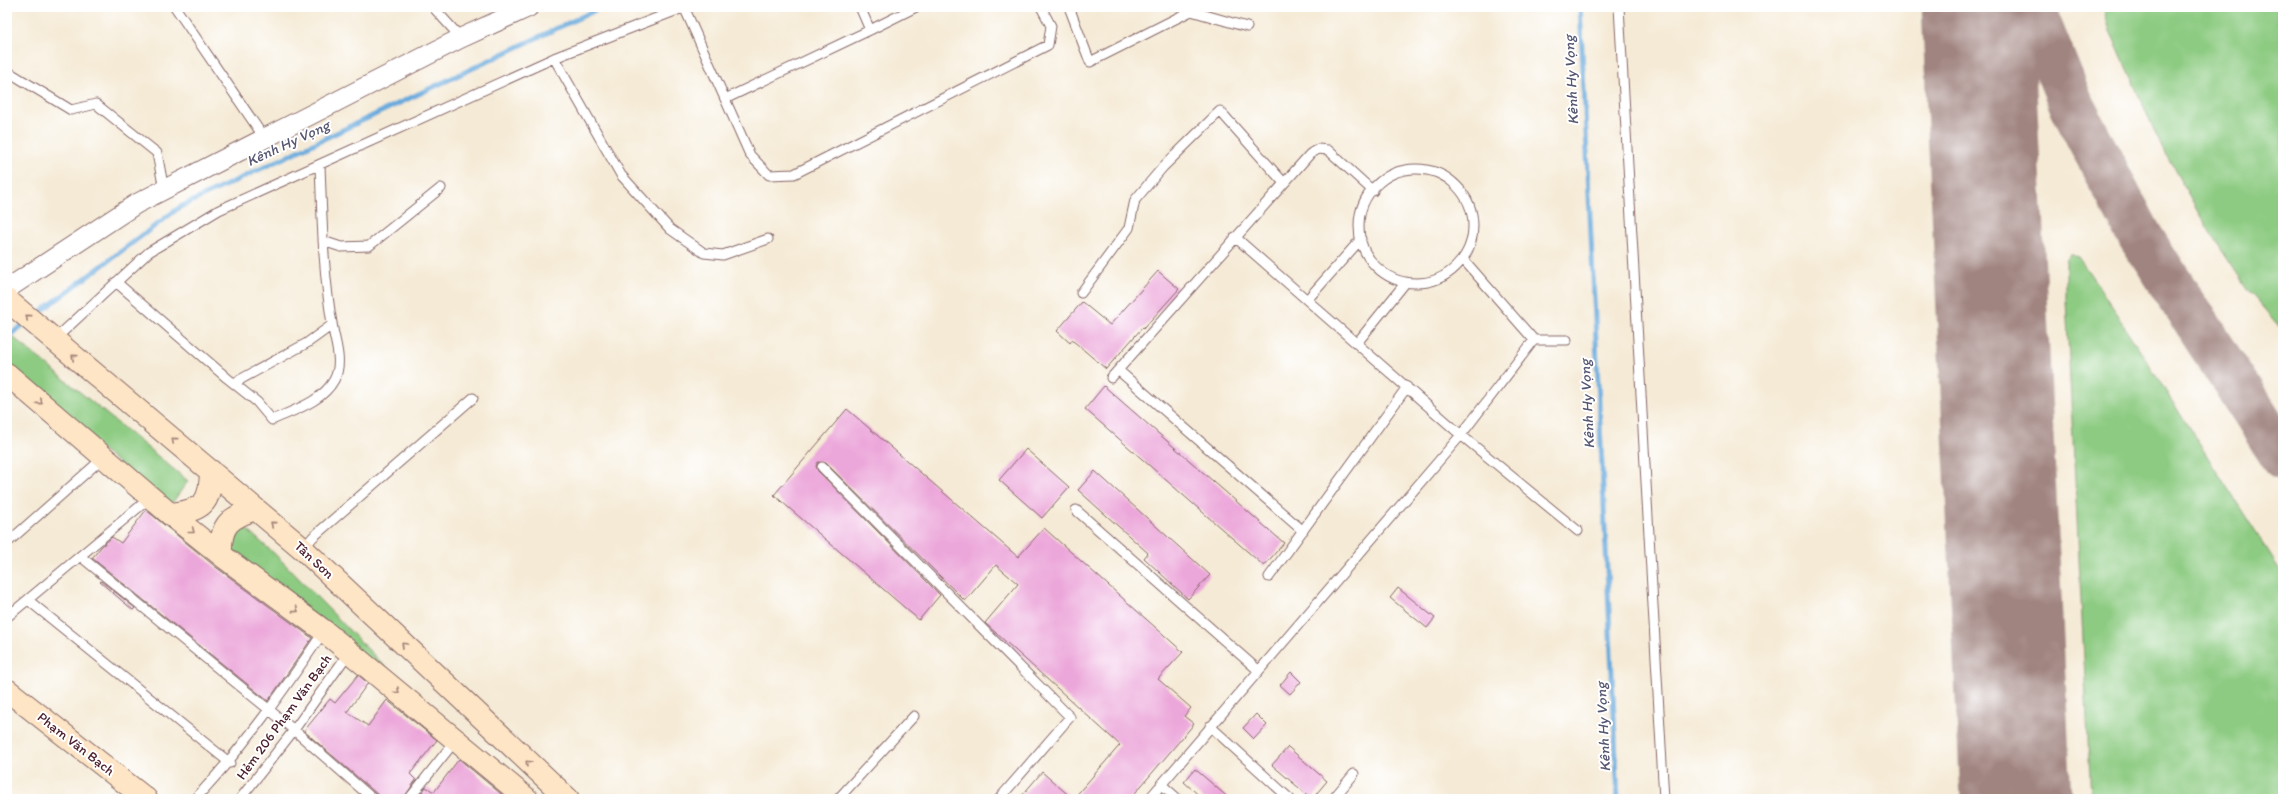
<svg xmlns="http://www.w3.org/2000/svg" width="2290" height="806" viewBox="0 0 2290 806" font-family="Itim,sans-serif">
<style>
.grass{fill:#8ccb81;stroke:#6b7556}
.lines{fill:none;stroke-linecap:round;stroke-linejoin:round}
.stream{stroke:#69aadc;stroke-width:5}
.taxiway{stroke:#a08480;stroke-width:45}
.runway{stroke:#a08480;stroke-width:111}
.building{fill:#eca7da}
.lane-casing{stroke:#866666;stroke-width:11}
.street-casing{stroke:#866666;stroke-width:21}
.secondary-casing{stroke:#866666;stroke-width:24}
.lane{stroke:#fff;stroke-width:9}
.street{stroke:#fff;stroke-width:19}
.secondary{stroke:#fde5c5;stroke-width:22}
.oneway{stroke:#a48278}
.labels{text-anchor:middle;dominant-baseline:central;stroke-width:4;stroke-linejoin:round;paint-order:stroke}
.street-label{font-size:14px;fill:#4a1f2b;stroke:#fff}
.water-label{font-size:15px;font-style:italic;fill:#565772;stroke:#fff}
</style>
<rect width="100%" height="100%" fill="#fff"/>
<filter id="ink" filterUnits="userSpaceOnUse"><feTurbulence type="fractalNoise" baseFrequency=".025" numOctaves="2"/><feDisplacementMap in="SourceGraphic" scale="8" xChannelSelector="R" yChannelSelector="G"/><feConvolveMatrix kernelMatrix="1 2 1 2 8 2 1 2 1" color-interpolation-filters="sRGB"/></filter>
<filter id="wash" filterUnits="userSpaceOnUse"><feTurbulence type="fractalNoise" baseFrequency=".012" numOctaves="4" result="noise"/><feDisplacementMap in="SourceGraphic" scale="16" xChannelSelector="R" yChannelSelector="G"/><feGaussianBlur stdDeviation="0.9" result="paint"/><feColorMatrix in="noise" values="0 0 0 0 0 0 0 0 0 0 0 0 0 0 0 0 0 1.4 0 .05"/><feComposite in="paint" operator="in"/></filter>
<g filter="url(#wash)">
<rect width="100%" height="100%" fill="#f5ead5"/>
<path class="grass" d="M2103 7H2283V331L2248 290 2211 234 2162 148 2110 31Z
M2070 254H2073L2078 257 2098 285 2283 575V799H2091L2066 300V260Z
M7 332 188 481 170 506 7 370Z
M244 527 276 555 437 720 225 553Z"/>
<g class="lines">
<path class="stream" d="M1580 7 1618 799
M35 316 180 207 602 7
M7 337 27 322"/>
<path class="taxiway" d="M2032 7 2072 106 2140 236 2283 457"/>
<path class="runway" d="M1977 7 2016 799"/>
</g>
<g id="blocks">
<path class="building" d="M1158 271 1179 289 1143 329 1142 328 1106 369 1072 340 1070 343 1057 331 1082 302 1110 325Z
M1104 386 1284 543 1264 566 1085 409Z
M847 409 1018 557 1044 528 1183 652 1158 679 1191 708 1184 716 1194 724 1130 799H1073L1120 745 985 623 1018 584 996 565 965 601 826 463 818 462 816 466 818 471 940 595 919 620 774 495Z
M1026 449 1069 487 1042 518 999 480Z
M1095 471 1210 575 1188 599 1144 558 1148 553 1078 490Z
M146 510 217 568 312 638 268 701 92 558 101 547 112 537 121 543Z
M101 581 135 608 133 610 100 582Z
M1398 588 1435 618 1427 628 1390 598Z
M1291 672 1301 682 1290 694 1280 685Z
M358 675 368 683 347 712 368 726 387 700 437 740 410 774 416 780 403 799H379L377 794 304 731 330 699 335 703Z
M1256 714 1267 725 1254 739 1243 728Z
M1288 747 1327 781 1312 799 1272 765Z
M459 759 507 799H417L426 787 434 792Z
M1195 769 1230 799H1203L1184 782Z
M1042 772 1073 799H1019Z"/>
</g>
</g>
<g filter="url(#ink)">
<use href="#blocks" fill-opacity="0" stroke="#866666" stroke-width="1"/>
<g class="lines">
<g class="lane-casing">
<path id="lane" d="M175 7 265 139
M433 7 461 38
M684 7 750 155 769 175 794 174 1048 45 1051 26 1041 7
M860 7 870 30 916 7
M1069 7 1090 62 1191 11 1247 27
M1619 7 1664 799
M554 58 621 175 670 229 704 253 723 255 768 239
M7 71 71 110 96 104 157 153 164 190
M725 99 870 30
M1359 226a57 57 0 1 1 114 0a57 57 0 1 1-114 0Z
M1235 237 1461 435 1578 531
M323 241 341 247 369 246 441 188
M1463 259 1534 340H1567
M116 282 227 378 257 402 272 420C294 410 322 402 334 380 343 364 336 345 333 329 323 275 322 219 320 165
M1081 293 1129 228 1135 200 1163 167 1220 111 1284 183
M1307 300 1361 239
M54 340 149 252 219 210 554 58 685 7
M1357 343 1406 282
M1118 370 1303 531
M1111 378 1310 154 1318 149 1328 150 1373 191
M234 383 307 343 332 325
M822 467 1070 717 999 799
M1076 510 1258 670
M7 543 104 457
M303 549 313 537 473 398
M80 556 294 730 373 799
M1269 577 1407 387
M28 600 230 763
M7 617 151 497
M1210 726 1290 799
M1161 784 1178 799
M195 799C244 747 284 690 324 631
M240 799 294 730 350 651
M409 799 455 741
M838 799 914 716
M1149 799 1461 435 1534 340
M1333 799 1354 774"/>
</g>
<g class="street-casing">
<path id="street" d="M7 289 136 204 461 38 529 7"/>
</g>
<g class="secondary-casing">
<path id="secondary" d="M7 300 303 549 568 799
M7 374 170 514 225 558 324 631 527 799
M170 514C203 510 210 505 211 471
M221 553C220 524 230 518 255 509
M7 690 146 799"/>
</g>
<use href="#lane" class="lane"/>
<use href="#street" class="street"/>
<use href="#secondary" class="secondary"/>
</g>
<defs><path id="oneway-chevron" d="M-2-3.5L2.5 0L-2 3.5" fill="none" stroke-width="1.6" stroke-linecap="round" stroke-linejoin="round"/></defs>
<g class="oneway">
<use href="#oneway-chevron" transform="translate(28 317) rotate(-140)"/>
<use href="#oneway-chevron" transform="translate(74 357) rotate(-140)"/>
<use href="#oneway-chevron" transform="translate(40 402) rotate(40)"/>
<use href="#oneway-chevron" transform="translate(174 440) rotate(-140)"/>
<use href="#oneway-chevron" transform="translate(273 524) rotate(-140)"/>
<use href="#oneway-chevron" transform="translate(192 531) rotate(38)"/>
<use href="#oneway-chevron" transform="translate(296 610) rotate(36)"/>
<use href="#oneway-chevron" transform="translate(404 645) rotate(-136)"/>
<use href="#oneway-chevron" transform="translate(397 691) rotate(40)"/>
<use href="#oneway-chevron" transform="translate(528 763) rotate(-136)"/>
</g>
</g>
<g class="labels">
<g class="street-label">
<text transform="translate(314 560) rotate(43)">Tân Sơn</text>
<text transform="translate(284 717) rotate(-54)">Hẻm 206 Phạm Văn Bạch</text>
<text transform="translate(76 744) rotate(38)">Phạm Văn Bạch</text>
</g>
<g class="water-label">
<text transform="translate(1571 80) rotate(-93)">Kênh Hy Vọng</text>
<text transform="translate(288 143) rotate(-25)">Kênh Hy Vọng</text>
<text transform="translate(1587 404) rotate(-93)">Kênh Hy Vọng</text>
<text transform="translate(1603 727) rotate(-93)">Kênh Hy Vọng</text>
</g>
</g>
<rect width="2290" height="806" fill="none" stroke="#fff" stroke-width="24"/>
</svg>
